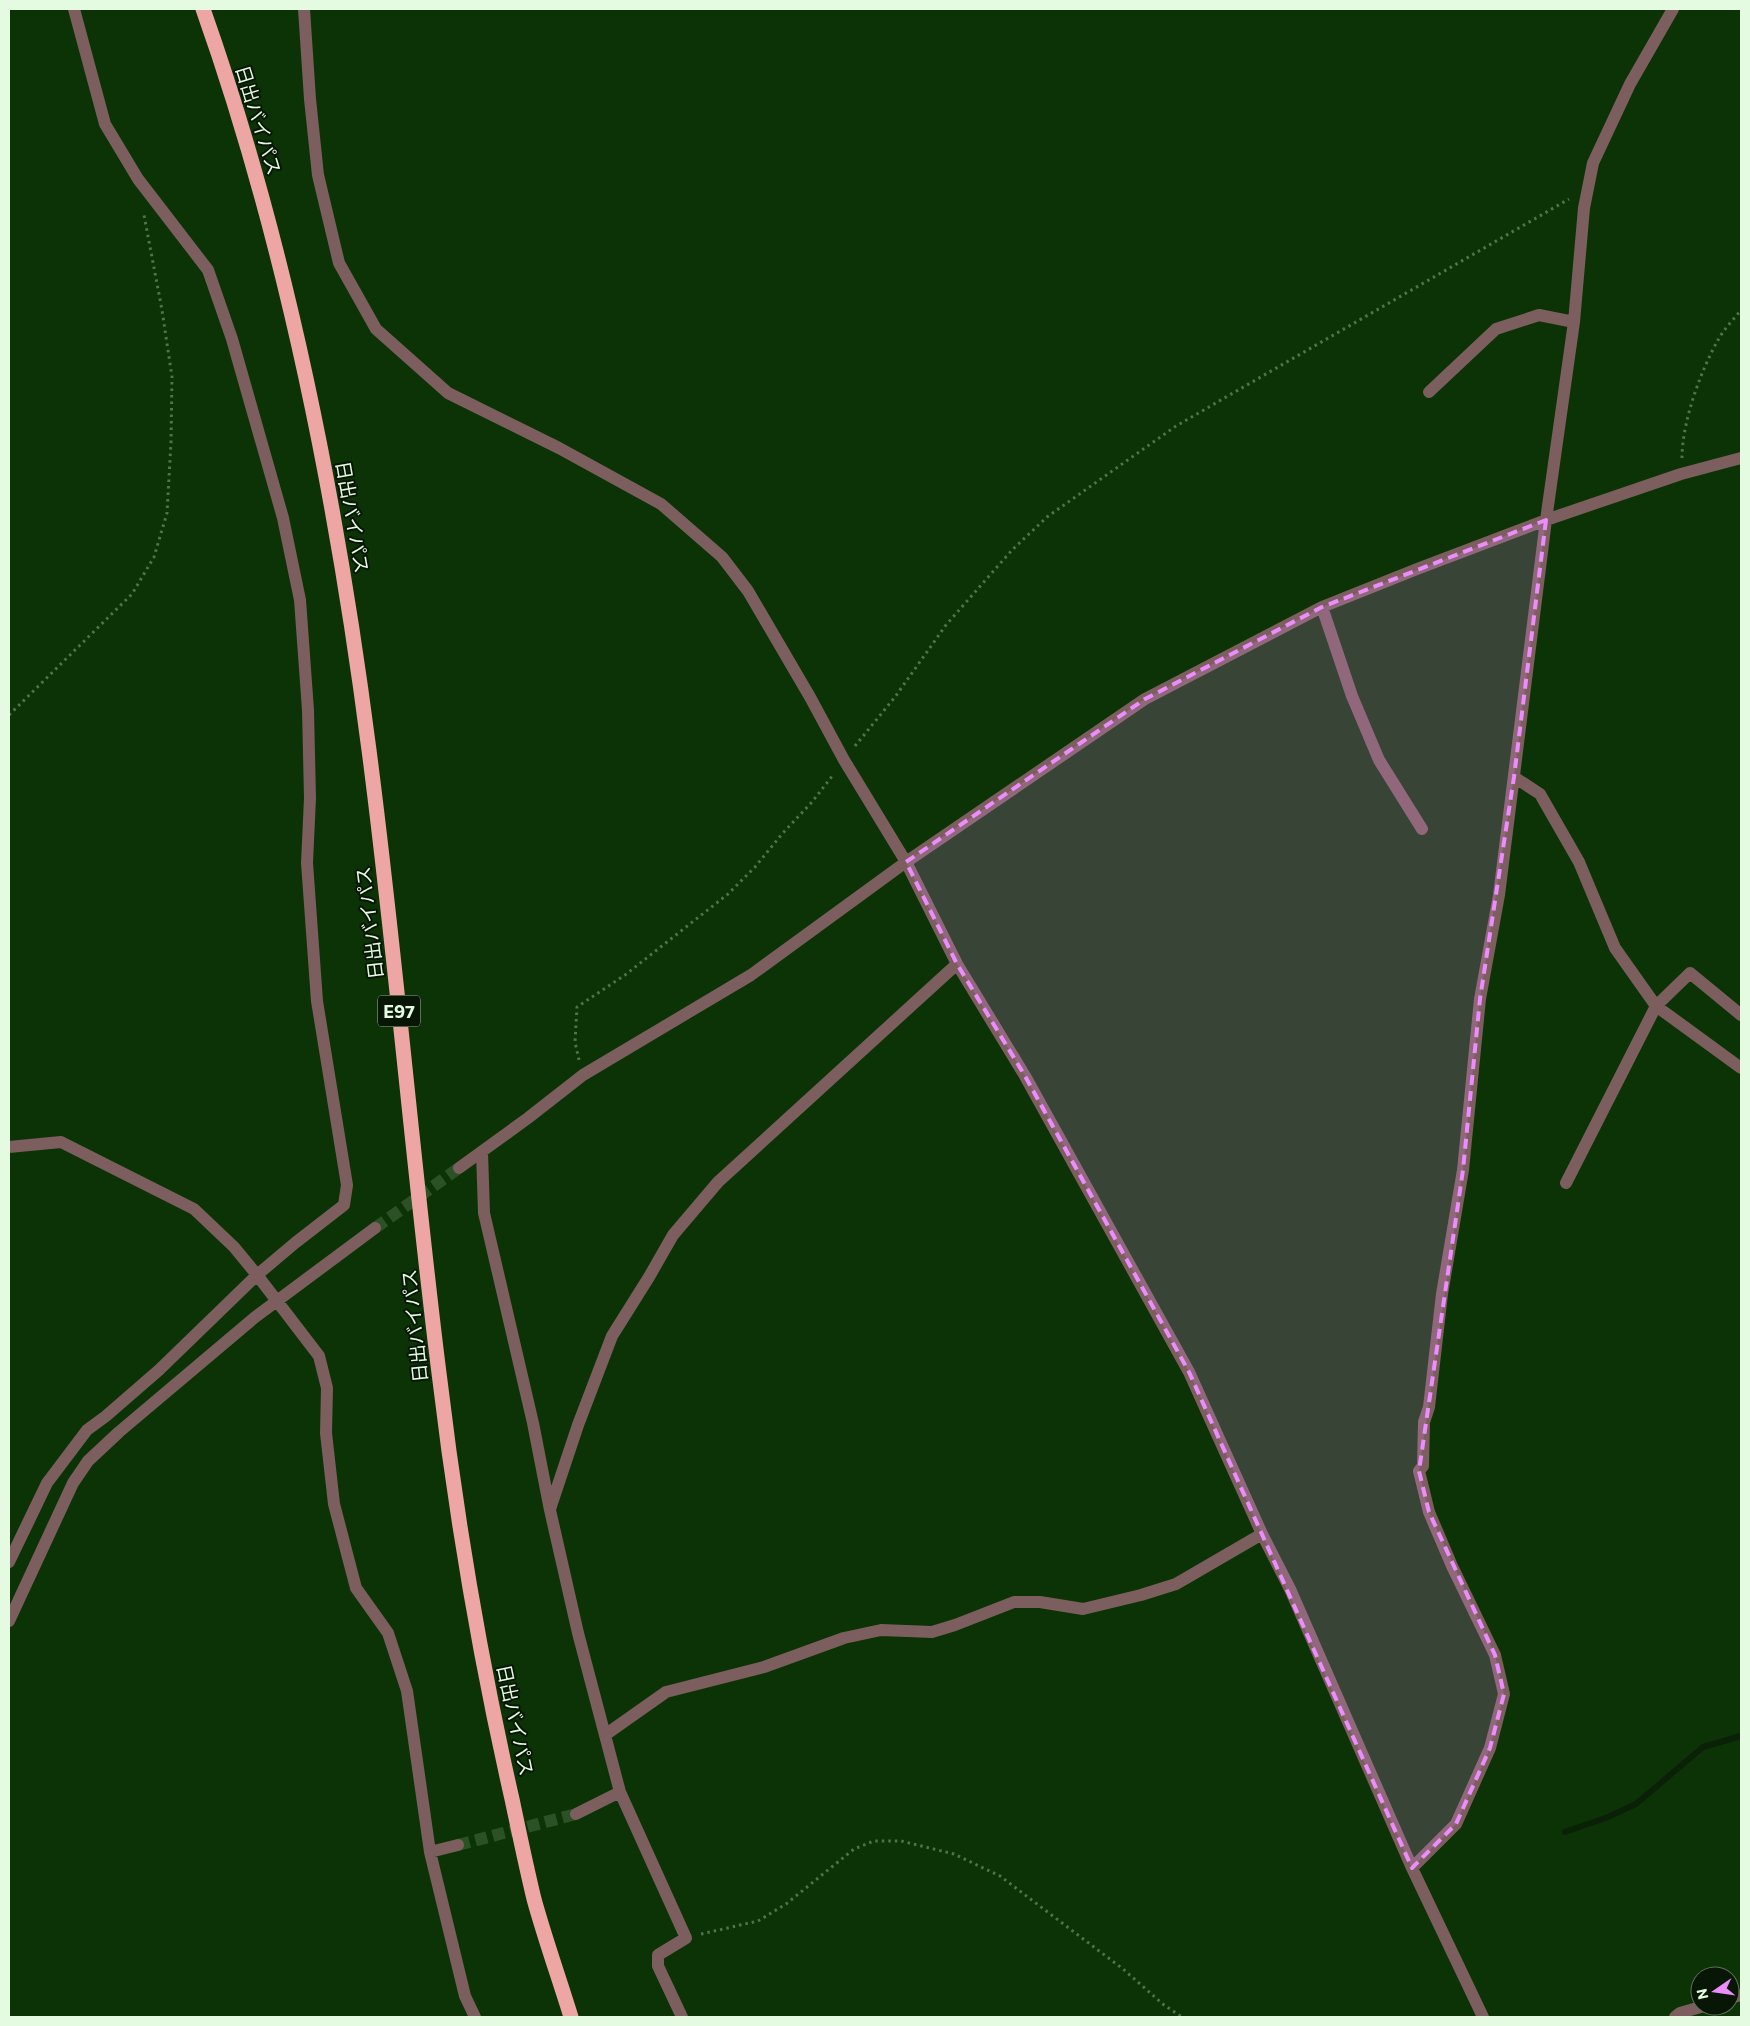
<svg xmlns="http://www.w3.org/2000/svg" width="1750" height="2026" viewBox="0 0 1750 2026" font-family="Commissioner,'Noto Sans JP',sans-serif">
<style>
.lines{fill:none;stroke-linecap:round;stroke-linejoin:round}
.stream{stroke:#0a2107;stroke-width:6}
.minor-tunnel{stroke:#2c5126;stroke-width:12;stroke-dasharray:12 6;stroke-linecap:butt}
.path{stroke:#50734b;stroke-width:3;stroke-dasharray:2.5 4;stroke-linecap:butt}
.minor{stroke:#7b5e5d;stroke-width:12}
.highway{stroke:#eda6a4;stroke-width:15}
.marked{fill:#eb8dfc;fill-opacity:0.2;stroke:#eb8dfc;stroke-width:4;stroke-dasharray:10 6;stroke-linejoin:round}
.labels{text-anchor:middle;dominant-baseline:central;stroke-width:4;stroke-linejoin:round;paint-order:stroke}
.shield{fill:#071605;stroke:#a2b69f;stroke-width:1}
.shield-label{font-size:18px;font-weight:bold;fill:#e4fbe1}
.street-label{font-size:19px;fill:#e4fbe1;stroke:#071605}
</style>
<rect width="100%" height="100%" fill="#0b3305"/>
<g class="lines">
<path class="stream" d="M1565 1832 1608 1817 1636 1804 1703 1747 1741 1736"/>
<path class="minor-tunnel" d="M375 1228 459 1168
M458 1845 576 1814"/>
<path class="path" d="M1682 458C1682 423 1700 372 1718 340 1724 329 1734 319 1741 310
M9 715 132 594 154 557 167 513 171 442 172 377 162 310 144 215
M855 746 895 697 946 625 1012 550 1047 517 1176 426 1569 199
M579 1060 575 1042 577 1007 625 975 728 894 755 867 782 834 812 802 833 775
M701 1934 758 1921 786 1904 854 1849 874 1841H901L954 1854 1000 1876 1123 1969 1164 2005 1182 2017"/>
<path class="minor" d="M304 9 310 99 318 175 339 263 376 329 448 393 559 448 661 504 722 557 748 591 810 697 844 760 906 862 957 964 1025 1076 1189 1372 1262 1534 1290 1589 1412 1868 1483 2017
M1429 392 1496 329 1539 315 1574 322
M1322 607 1352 696 1379 760 1422 829
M1514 777 1540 794 1579 862 1615 948 1656 1006 1690 973 1741 1015
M9 1147 61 1142 194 1209 234 1247 257 1275 319 1356 327 1388 326 1433 334 1504 356 1588 388 1633 407 1691 430 1852 465 1996 475 2017
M482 1152 484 1213 533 1423 550 1510 578 1633 620 1792 686 1938 658 1955V1966L682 2017
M459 1168 528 1118 583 1075 751 975 906 862 1145 699 1322 607 1417 569 1546 520 1681 474 1741 458
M1566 1183 1656 1006 1741 1068
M550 1509 578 1425 612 1336 649 1277 673 1235 718 1182 957 964
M9 1562 47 1483 87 1430 106 1416 159 1370 257 1275 295 1243 344 1205 347 1185 317 1001 307 863 310 798 308 710 300 600 283 518 232 339 208 270 138 179 105 124 74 9
M9 1621 73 1483 88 1461 119 1432 254 1318 375 1228
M605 1735 666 1692 764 1667 844 1638 881 1630 932 1632 955 1625 1014 1602H1040L1083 1609 1141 1595 1176 1584 1262 1534
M576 1814 620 1792
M430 1852 458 1845
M1412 1868 1456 1824 1490 1748 1504 1694 1495 1655 1452 1566 1429 1512 1419 1471 1423 1466 1424 1422 1429 1407 1442 1294 1463 1170 1480 999 1499 895 1546 520 1574 322 1584 208 1593 163 1630 84 1673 9
M1730 1998 1741 1995
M1675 2017 1680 2013 1704 2006"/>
<path class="highway" d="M203 9C287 246 337 501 369 750 396 957 413 1166 439 1373 456 1516 480 1659 512 1799 519 1832 526 1866 534 1899 545 1939 559 1978 571 2017"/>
</g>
<path class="marked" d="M1546 520 1514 777 1480 999 1463 1170 1419 1471 1429 1512 1495 1655 1504 1694 1490 1748 1456 1824 1412 1868 1189 1372 1025 1076 957 964 906 862 1145 699 1322 607Z"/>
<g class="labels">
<rect class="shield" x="378" y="995.5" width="42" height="31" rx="4"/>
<g class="shield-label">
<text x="399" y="1011">E97</text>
</g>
<g class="street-label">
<text transform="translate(259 120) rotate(73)">日出バイパス</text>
<text transform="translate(353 517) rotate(80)">日出バイパス</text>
<text transform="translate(369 923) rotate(-97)">日出バイパス</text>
<text transform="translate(414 1326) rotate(-96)">日出バイパス</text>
<text transform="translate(516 1720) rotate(78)">日出バイパス</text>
</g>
</g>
<rect width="1750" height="2026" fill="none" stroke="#e4fbe1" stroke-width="20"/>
<g transform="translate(1715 1991) rotate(257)"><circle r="24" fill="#071605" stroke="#5f725d"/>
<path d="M0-4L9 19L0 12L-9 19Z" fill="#eb8dfc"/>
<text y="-8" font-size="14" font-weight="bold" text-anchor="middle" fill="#e4fbe1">N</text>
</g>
</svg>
